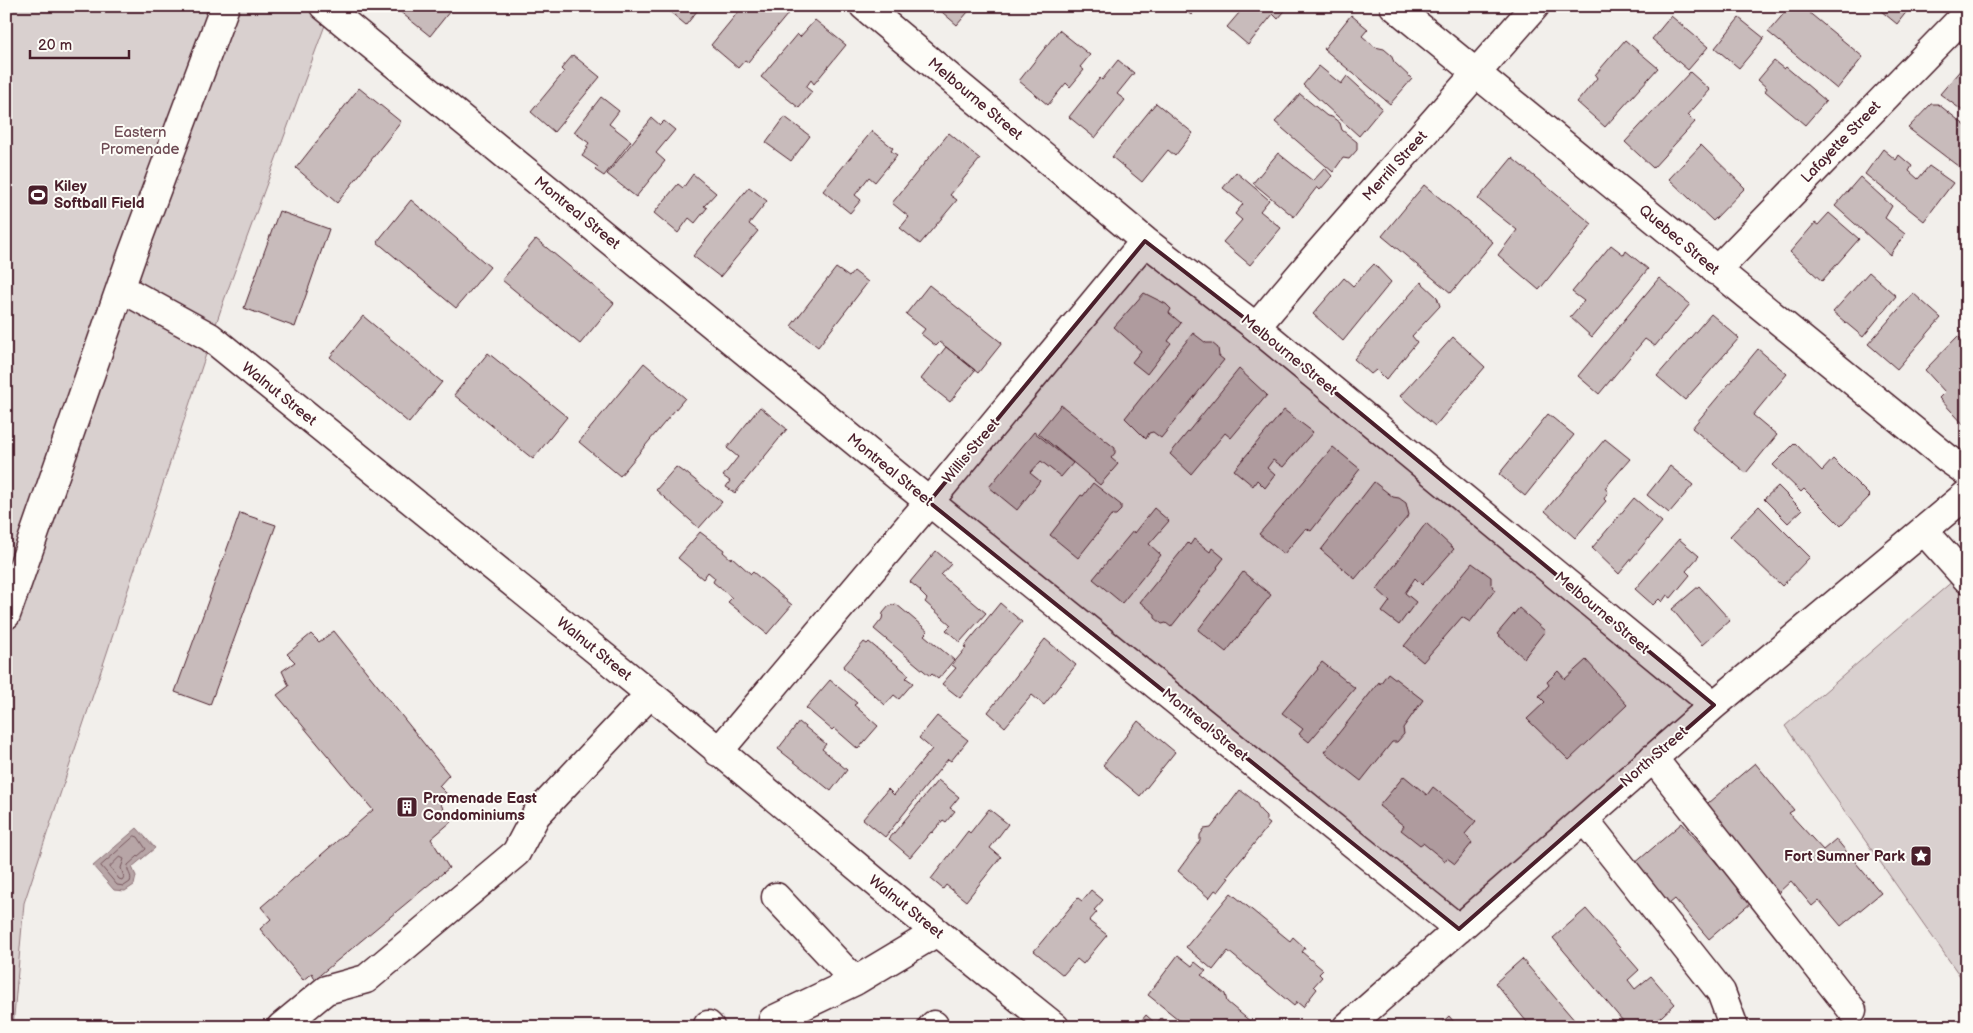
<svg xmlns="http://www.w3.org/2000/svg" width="1973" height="1033" viewBox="0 0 1973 1033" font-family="'Balsamiq Sans',sans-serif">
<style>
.green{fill:#d9d0cf;stroke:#92787d}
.water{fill:#b7a5a6;stroke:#8b6f75}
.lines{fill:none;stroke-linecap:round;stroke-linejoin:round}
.shore{stroke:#76555c;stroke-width:1}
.building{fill:#c8bbbb;stroke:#4a1f2b}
.minor-casing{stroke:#4a1f2b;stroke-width:31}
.minor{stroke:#fdfcf7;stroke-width:28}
.marked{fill:#4a1f2b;fill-opacity:0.2;stroke:#4a1f2b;stroke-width:4;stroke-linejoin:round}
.labels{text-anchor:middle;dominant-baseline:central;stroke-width:4;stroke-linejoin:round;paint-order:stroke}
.street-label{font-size:15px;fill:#4a1f2b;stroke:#fdfcf7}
.park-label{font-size:15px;fill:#6e4b54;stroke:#fdfcf7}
.poi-label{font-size:15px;font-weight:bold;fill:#4a1f2b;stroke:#fdfcf7;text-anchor:start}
</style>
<rect width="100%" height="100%" fill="#f2efeb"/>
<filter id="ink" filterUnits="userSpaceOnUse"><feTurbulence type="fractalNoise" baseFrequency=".02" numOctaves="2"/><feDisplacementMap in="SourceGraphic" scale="10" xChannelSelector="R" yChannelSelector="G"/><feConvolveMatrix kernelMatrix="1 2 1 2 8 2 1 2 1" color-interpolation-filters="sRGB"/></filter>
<g filter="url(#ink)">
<path class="green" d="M6 6H332L223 303 24 903 13 1027H6Z
M1962 573 1967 579V986L1785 726Z"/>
<path class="water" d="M137 828 155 848 132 867 136 876 134 885 125 891 114 890 93 866Z"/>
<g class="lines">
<path class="shore" d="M135 836 138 837 146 849 128 865C126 872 133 875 130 882L124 886 117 885 101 866Z
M120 857 124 859 121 868 124 877 122 880 119 879 110 867Z"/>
</g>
<path class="building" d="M393 6H454L430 36Z
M663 6H701L686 25Z
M743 6H791L792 9 748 62 745 60 738 68 711 45Z
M935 6H973L957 25Z
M1180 6H1199L1191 15Z
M1245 6H1289L1278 19 1273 14 1248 45 1227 27Z
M1796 6H1801L1863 57 1837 89 1768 32 1787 10 1791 11Z
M1875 6H1911L1897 24Z
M1351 15 1368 29 1362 36 1375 47 1384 49 1391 55 1394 62 1412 79 1390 104 1324 49Z
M1671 16 1708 47 1688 70 1652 39Z
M1739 18 1764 38 1739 68 1715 48Z
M815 20 846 45 814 84 811 80 806 87 812 92 799 108 761 77 797 34 800 37Z
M1059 30 1090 55 1080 67 1084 70 1070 87 1066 83 1048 105 1019 81Z
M1625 40 1658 68 1605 127 1577 102 1597 78 1595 75Z
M573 55 600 77 554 132 531 112 564 72 561 69Z
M1118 60 1134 73 1117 94 1125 100 1095 138 1069 117 1100 78 1102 80Z
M1774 61 1784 69 1786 67 1826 101 1805 125 1765 91 1767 88 1758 80Z
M1319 66 1341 84 1347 76 1382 108 1359 136 1303 85Z
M1963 67 1967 70V114L1940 94Z
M1690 72 1710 90 1688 115 1695 122 1653 168 1625 142Z
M359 88 401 122 337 203 296 168Z
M1300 94 1327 116 1332 117 1340 123 1342 130 1357 142V150L1349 159 1343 158 1333 172 1275 122Z
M601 97 619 111 609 124 631 141 604 176 595 170 598 167 582 156 588 148 586 147 589 143 574 132Z
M1156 103 1193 133 1175 156 1168 150 1142 182 1112 157Z
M1931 104H1938L1967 127V173L1908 128Z
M785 117 810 136 791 161 766 143Z
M652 118 660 125 664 121 675 130 656 153 665 161 636 197 607 174Z
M872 131 893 148 891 151 897 155 875 182 869 177 855 195 861 200 850 213 823 191Z
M949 133 980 159 950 195 957 200 920 244 900 228 909 217 892 203Z
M1701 145 1745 188 1713 221 1669 179Z
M1883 149 1896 160 1899 155 1912 166 1909 171 1918 179 1929 166 1953 183 1924 221 1865 174Z
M1278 153 1313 181 1325 168 1332 176 1320 190 1317 187 1294 217 1253 183Z
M1512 158 1592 224 1539 290 1498 255 1517 230 1478 199Z
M1236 172 1269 200 1260 211 1281 228 1250 265 1223 242 1242 220 1235 214 1243 204 1223 188Z
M693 174 716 193 704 206 707 208 695 223 689 218 678 233 654 213 678 184 683 188Z
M1860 177 1892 206 1885 218 1905 234 1890 255 1835 206Z
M1424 185 1493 242 1451 293 1382 236Z
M749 187 767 201 749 224 758 231 720 277 693 256Z
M411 200 490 267 456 308 377 242Z
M279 211 329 229 295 327 244 308Z
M1829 213 1859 239 1822 281 1790 252 1815 223 1818 225Z
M536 239 614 303 580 344 502 280Z
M1611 245 1624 255 1626 251 1648 269 1592 337 1570 317 1584 301 1572 292Z
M1374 264 1391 282 1343 341 1313 314 1344 278 1353 286Z
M836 268 849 277 854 271 868 282 818 347 791 326Z
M1869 272 1896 296 1863 337 1833 312Z
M1659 278 1690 304 1655 346 1645 339 1599 394 1578 376Z
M1421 282 1437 297 1440 306 1412 336 1417 342 1386 380 1376 370 1371 374 1354 359Z
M929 285 1002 343 978 373 940 342 936 346 921 334 925 329 906 314Z
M1144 293 1166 304 1171 309 1169 313 1181 323 1168 341 1171 343 1147 374 1132 362 1141 351 1114 327Z
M1913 293 1941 318 1897 369 1868 344Z
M1711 314 1739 338 1685 400 1657 376Z
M363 316 442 382 409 423 330 357Z
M1193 333 1206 343H1212L1218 348 1219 356 1224 360 1161 438 1153 432 1149 433 1146 439 1125 418Z
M1958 336 1967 345V428L1939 398 1945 392 1925 370Z
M1453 337 1485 367 1435 426 1400 396Z
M946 347 975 370 950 402 921 379Z
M1758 349 1787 374 1753 415 1777 435 1746 473 1692 428Z
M488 353 567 417 533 459 454 395Z
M644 363 685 398 620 476 579 442Z
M1239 369 1267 395 1231 438 1225 433 1191 474 1170 454Z
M1061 405 1115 448V453L1111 458 1118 464 1100 485 1038 433Z
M760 407 787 429 735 493 726 487 730 481 723 476 738 457 727 448Z
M1284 410 1313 432 1283 467 1273 460 1267 468 1275 475 1265 488 1257 480 1253 486 1234 470Z
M1548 414 1574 435 1525 496 1499 474Z
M1034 432 1073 463 1061 477 1041 461 1030 473 1040 481 1017 510 989 487Z
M1605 439 1630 459 1605 488 1608 492 1604 499 1606 501 1575 538 1545 511Z
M1795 443 1822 471 1833 459 1870 496 1841 526 1804 489 1801 492 1773 465Z
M1333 447 1360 469 1311 531 1306 528 1284 554 1259 534Z
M1670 466 1693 485 1669 513 1647 495Z
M676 467 683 472 684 471 722 502 699 528 656 490Z
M1374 482 1393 497 1399 498 1406 503 1409 515 1355 579 1321 550Z
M1093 483 1121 505V510L1116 515H1112L1078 558 1050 535 1081 495 1083 496Z
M1778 486 1802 510 1788 523 1764 499Z
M1634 498 1662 522 1619 574 1592 548Z
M1759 506 1810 557 1782 586 1730 536Z
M1154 508 1169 521 1149 544 1161 555 1122 603 1093 579 1133 531 1134 533Z
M240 513 276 525 210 705 175 692Z
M1426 523 1454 549 1422 585 1415 578 1405 593 1416 602 1399 625 1382 612 1390 601 1377 589Z
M700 532 724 550 723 552 731 559 732 557 751 574 753 572 792 605 767 634 728 602 732 598 713 582 715 578 708 572 703 579 678 558Z
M1194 539 1210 552 1212 548 1224 558 1217 567 1218 568 1171 627 1166 623 1162 624 1155 618V614L1140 602 1188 543 1190 545Z
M1679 539 1699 556 1686 571 1690 575 1671 598 1667 595 1662 602 1659 599 1653 605 1635 589Z
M936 551 951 564 941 575 986 613 960 642 946 630 951 625 925 602 927 599 920 592 921 591 910 582Z
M1472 563 1491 577V584L1495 590 1470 622 1462 617 1423 662 1404 646Z
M1243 572 1271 595 1226 652 1198 630Z
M1699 586 1730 620 1702 645 1672 609Z
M1000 603 1022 622 960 698 942 684 956 668 952 665 966 648 964 647Z
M896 604 928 631 924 635 954 660 938 679 932 674 930 676 874 629 882 619 883 613 889 606Z
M1519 608 1545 631 1524 658 1497 634Z
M334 631 449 775 439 786 447 794 441 805 452 821 431 839 449 868 315 979 312 973 303 980 260 929 271 919 261 907 373 810 277 695 289 686 282 671 295 662 287 654 311 634 319 642Z
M1045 639 1076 665 1044 705 1032 695 1005 727 988 712Z
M864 642 867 644 869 642 909 675 906 678 913 683 899 699 894 695 885 705 843 667Z
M1586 660 1627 705 1569 760 1527 719 1545 702 1539 696 1549 685 1547 682 1558 671 1565 679Z
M1322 662 1355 688 1309 742 1299 734 1303 729 1282 713 1318 669 1317 668Z
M1388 673 1423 700 1403 728 1404 734 1397 742H1392L1361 781 1324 752 1379 682 1380 684Z
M830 680 857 703 854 705 878 726 858 749 834 728 832 730 806 708Z
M937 716 968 740 951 761 948 759 885 837 863 819 888 789 894 795 932 749 919 738Z
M1138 721 1175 752 1140 796 1103 765Z
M799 722 826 744 822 749 847 770 831 791 778 749Z
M1755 763 1794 810 1789 813 1823 850 1836 839 1881 893 1841 926 1819 900 1812 906 1791 881 1778 893 1744 852 1702 808Z
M1404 776 1427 795 1433 787 1476 821 1465 834 1472 843 1455 864 1447 858 1445 861 1423 843 1420 845 1401 830 1404 826 1379 806Z
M938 780 959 797 950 808 955 811 946 822 943 820 932 833 931 832 910 857 889 839Z
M1240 790 1256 802 1260 810 1266 816V821L1270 824 1227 877 1229 878 1218 892 1215 890 1209 898 1178 871 1200 841V835L1204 829 1211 828Z
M989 809 1008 824 990 848 1001 857 966 901 946 885 943 889 931 879 968 831 970 833Z
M1682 823 1751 903 1709 939 1675 899 1669 904 1634 864Z
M1091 890 1103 900 1094 910 1097 912 1089 921 1107 935 1083 964 1077 959 1063 975 1034 951 1078 898 1082 901Z
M1231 893 1290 941 1293 937 1305 948 1302 952 1323 970 1319 974 1322 977 1314 986 1317 989 1303 1007 1297 1002 1294 1006 1228 951 1213 970 1186 947Z
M1586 909 1639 970 1628 980 1635 989 1651 976 1675 1004 1650 1027H1628L1553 938Z
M1178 955 1192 966 1195 962 1206 971 1201 975 1225 994 1227 1002 1257 1027H1188L1148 995Z
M1522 959 1576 1022 1570 1027H1531L1495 983Z
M1146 1015 1156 1024 1161 1018 1172 1027H1136Z
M1449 1016 1458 1027H1437Z"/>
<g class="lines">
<g class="minor-casing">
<path id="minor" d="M324 6 901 479 1459 929
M864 6 1145 241 1256 327 1714 705
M1394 6 1947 458 1967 472
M1716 271 1967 13
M121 288 210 337 676 715 908 909 1055 1027
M1256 327 1316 256 1535 6
M1924 531 1967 579
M6 615 132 255 225 6
M718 752 929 502 1145 241
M1653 758 1852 1010
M1584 819 1721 992 1734 1027
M776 897 855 981
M773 1020 855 981 937 932
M708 1025 710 1027
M281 1027 326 990 366 979 516 853 536 815 650 694
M932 1027 934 1025
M1347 1027 1714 705 1967 494"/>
</g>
<use href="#minor" class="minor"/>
</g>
</g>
<path class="marked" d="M1145 241 1256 327 1714 705 1459 929 929 502Z"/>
<defs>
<g id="stadium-square" transform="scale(1.125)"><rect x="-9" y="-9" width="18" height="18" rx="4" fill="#4a1f2b" stroke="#fdfcf7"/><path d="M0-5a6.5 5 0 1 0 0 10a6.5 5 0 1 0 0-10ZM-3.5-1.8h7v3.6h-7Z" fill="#fff"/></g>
<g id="building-square" transform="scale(1.125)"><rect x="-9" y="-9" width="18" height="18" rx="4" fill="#4a1f2b" stroke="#fdfcf7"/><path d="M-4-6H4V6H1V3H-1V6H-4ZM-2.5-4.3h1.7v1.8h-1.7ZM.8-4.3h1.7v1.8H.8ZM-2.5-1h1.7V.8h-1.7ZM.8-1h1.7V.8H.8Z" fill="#fff"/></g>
<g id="sight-square" transform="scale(1.125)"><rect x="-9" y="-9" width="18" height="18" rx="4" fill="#4a1f2b" stroke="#fdfcf7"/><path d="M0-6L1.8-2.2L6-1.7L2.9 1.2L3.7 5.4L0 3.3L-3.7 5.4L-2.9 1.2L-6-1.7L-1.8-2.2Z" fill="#fff"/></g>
</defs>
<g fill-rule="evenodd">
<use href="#stadium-square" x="38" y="195"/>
<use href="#building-square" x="407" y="807"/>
<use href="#sight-square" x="1921" y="856"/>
</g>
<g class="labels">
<g class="street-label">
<text transform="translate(975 99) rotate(40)">Melbourne Street</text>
<text transform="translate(1841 142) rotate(-46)">Lafayette Street</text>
<text transform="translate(1395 166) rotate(-48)">Merrill Street</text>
<text transform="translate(577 213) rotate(39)">Montreal Street</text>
<text transform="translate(1679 240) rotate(40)">Quebec Street</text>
<text transform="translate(1289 355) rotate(39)">Melbourne Street</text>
<text transform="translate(279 394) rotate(39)">Walnut Street</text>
<text transform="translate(971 451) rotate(-50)">Willis Street</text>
<text transform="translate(890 470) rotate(39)">Montreal Street</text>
<text transform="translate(1602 613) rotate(40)">Melbourne Street</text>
<text transform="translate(594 649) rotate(39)">Walnut Street</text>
<text transform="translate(1205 725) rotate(39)">Montreal Street</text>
<text transform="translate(1654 757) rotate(-41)">North Street</text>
<text transform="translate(906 907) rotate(39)">Walnut Street</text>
</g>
<g class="park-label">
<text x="140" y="132">Eastern<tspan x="140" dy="17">Promenade</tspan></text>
</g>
<g class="poi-label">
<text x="54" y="186">Kiley<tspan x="54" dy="17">Softball Field</tspan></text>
<text x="423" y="798">Promenade East<tspan x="423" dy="17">Condominiums</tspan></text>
<text x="1905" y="856" text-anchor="end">Fort Sumner Park</text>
</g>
</g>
<rect width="1973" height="1033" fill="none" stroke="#fdfcf7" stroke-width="25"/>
<rect x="12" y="12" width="1948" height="1008" fill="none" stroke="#4a1f2b" stroke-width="2" filter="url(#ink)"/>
<path d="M30 50v8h99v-8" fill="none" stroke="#4a1f2b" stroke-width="2.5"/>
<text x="38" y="50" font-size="15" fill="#4a1f2b" stroke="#fdfcf7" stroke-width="4" paint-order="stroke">20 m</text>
</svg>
